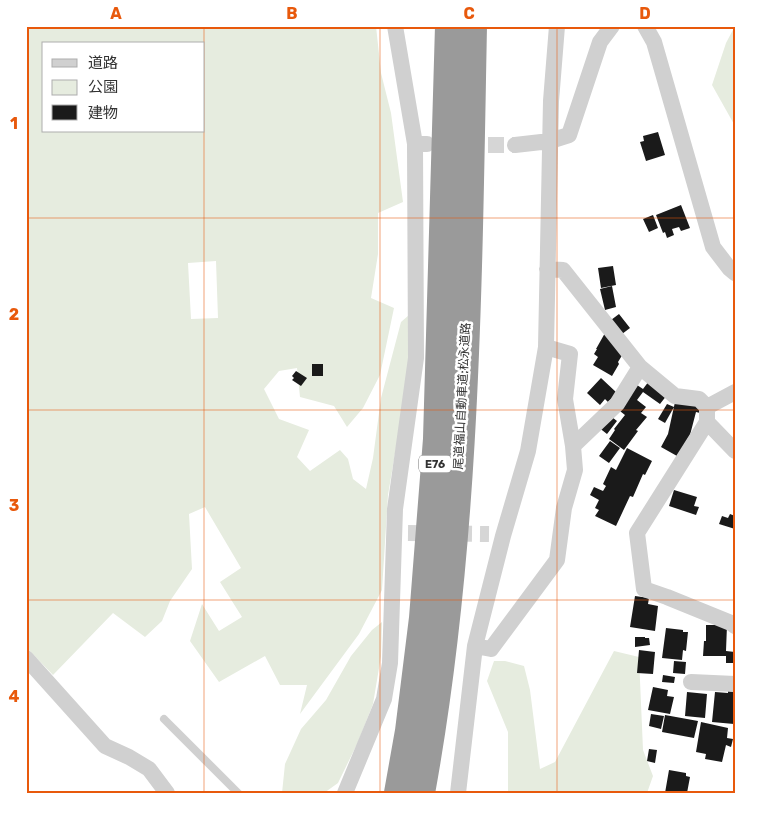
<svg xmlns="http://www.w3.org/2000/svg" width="761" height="819" viewBox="0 0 761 819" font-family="Rubik,'Noto Sans JP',sans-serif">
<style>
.green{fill:#e6ecdf;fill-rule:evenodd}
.building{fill:#1a1a1a}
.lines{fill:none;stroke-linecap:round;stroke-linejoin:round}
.street-tunnel{stroke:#d6d6d6;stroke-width:16;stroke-dasharray:16 8;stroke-linecap:butt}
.lane{stroke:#d0d0d0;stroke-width:8}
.street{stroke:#d0d0d0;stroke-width:16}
.highway{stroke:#9a9a9a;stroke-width:28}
.grid{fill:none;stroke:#e8590c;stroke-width:1;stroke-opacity:0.55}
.labels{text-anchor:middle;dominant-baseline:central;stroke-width:5;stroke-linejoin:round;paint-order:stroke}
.shield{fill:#fff;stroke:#707070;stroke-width:1}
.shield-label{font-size:11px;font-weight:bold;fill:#333}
.street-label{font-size:12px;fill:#333;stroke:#fff}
.neatline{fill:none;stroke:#e8590c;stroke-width:2}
.grid-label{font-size:16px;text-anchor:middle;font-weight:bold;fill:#e8590c}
</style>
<rect width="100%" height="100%" fill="#fff"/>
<path class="green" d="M26 26H376L381 73 391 113 403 202 378 213V254L371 298 394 308 380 375 363 408 347 427 334 406 300 397 297 368 279 371 264 389 279 419 309 430 297 457 310 471 340 450 348 459 353 479 366 489 373 458 381 398 401 322 409 315 410 364 388 495 382 590 359 634 300 714 307 685H280L265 656 219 682 190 641 202 604 219 631 242 617 220 582 241 568 205 507 189 514 192 569 170 601 162 621 145 637 113 613 53 675 26 647V573L29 569 26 566ZM44 44H204V131H44ZM216 261 218 318 191 319 188 263Z
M735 26V126L712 85 726 43Z
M382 622 381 656 373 704 358 742 338 783 324 793H282L285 764 301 729 326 700 351 656 372 630Z
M614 651 639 657 643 750 653 776 647 793H508V732L487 681 494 661H505L524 666 530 690 540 769 555 762Z"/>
<path class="building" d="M658 132 665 155 646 161 640 142 644 141 643 136Z
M681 205 690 228 681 231 679 227 672 229 674 235 667 238 665 232 663 233 656 215Z
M653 215 658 228 649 232 643 219Z
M613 266 616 285 601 288 598 268Z
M612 286 616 307 605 310 600 289Z
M619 314 630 328 622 334 611 320Z
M605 333 626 349 618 362 619 364 612 376 593 365 598 357 594 354 597 349H596Z
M312 364H323V376H312Z
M296 371 307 378 301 386 292 380 294 378 292 376Z
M601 378 617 393 608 402 605 399 600 405 587 393Z
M649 381 667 395 660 404 643 392 637 400 646 407 641 413 647 417 636 430 638 431 624 450 609 439 615 430 614 429 625 415 616 408 637 385 643 389Z
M675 402 701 407 700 413 696 412 690 435 677 456 661 447 668 434Z
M667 404 674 407 665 423 658 419Z
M608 414 617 421 607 434 598 427Z
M610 441 620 448 609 463 599 456Z
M627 448 652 461 645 475 643 474 633 497 630 496 616 526 595 516 599 510 595 508 599 500 590 495 594 487 603 491 606 486 603 484 611 467 616 470Z
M674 490 697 497 694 506 699 507 696 515 669 506Z
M730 514 735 516V529L719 524 722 516 728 518Z
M635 596 649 598 648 604 658 606 655 631 630 627Z
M706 625H727L726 651 735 652V663H726V656H703L704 641H706Z
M666 628 683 630V632H688L686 651 683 650 682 660 662 658Z
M635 637H645V638H649L650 645 635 647Z
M639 650 655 652 653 674 637 673Z
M674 661 686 662 685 674 673 673Z
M663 675 675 677 674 683 662 682Z
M653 687 668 690 667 696 674 697 670 714 648 710Z
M728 691 735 692 734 724 712 722 715 692 728 693Z
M687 692 707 694 705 718 685 716Z
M651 714 664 716 661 729 649 726Z
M665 715 698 721 694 738 662 732Z
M701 722 728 728 727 738 733 739 731 747 726 745 722 762 705 759 706 754 696 752Z
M649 749 657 750 655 763 647 761Z
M669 770 686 773V776L690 777 687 793H665Z"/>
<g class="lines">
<path class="street-tunnel" d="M464 145H515
M408 533 489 534"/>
<path class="lane" d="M164 719 238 793"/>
<path class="street" d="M395 26 415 144H427
M645 26 654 42 713 247 729 268 735 273
M515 145 550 141 569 135 600 42 612 26
M547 269 563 270 640 367 675 396 699 399 707 407V422L735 451
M707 407 735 392
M707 422 637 533 644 589 667 597 731 623 735 626
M573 446 617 404 640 367
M475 646 491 649 557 560 564 508 575 470 573 446 565 399 570 354 546 347
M26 658 105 746 129 757 149 769 167 793
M691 682 735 684
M345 793 384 699 390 663 395 509 416 358 415 144
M458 793 475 646 503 536 528 451 546 347 551 101 557 26"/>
<path class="highway" d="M398 793 409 731 423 618 437 439 449 26
M421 793C467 540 468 282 473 26"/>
</g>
<path class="grid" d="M204 26V793M380 26V793M557 26V793M26 218H735M26 410H735M26 600H735"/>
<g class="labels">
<rect class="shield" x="419" y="455.5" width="32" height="17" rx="4"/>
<g class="shield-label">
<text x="435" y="464">E76</text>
</g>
<g class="street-label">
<text transform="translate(462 396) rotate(-87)">尾道福山自動車道;松永道路</text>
</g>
</g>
<rect width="761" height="819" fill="none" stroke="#ffffff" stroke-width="55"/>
<rect x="42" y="42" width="162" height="90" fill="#ffffff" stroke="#adadad"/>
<rect x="52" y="59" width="25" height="8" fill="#d0d0d0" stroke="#adadad"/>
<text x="88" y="68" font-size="15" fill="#333333">道路</text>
<rect x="52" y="80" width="25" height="15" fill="#e6ecdf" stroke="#adadad"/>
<text x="88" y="92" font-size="15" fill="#333333">公園</text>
<rect x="52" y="105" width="25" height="15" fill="#1a1a1a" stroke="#adadad"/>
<text x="88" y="118" font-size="15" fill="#333333">建物</text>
<rect x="28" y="28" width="706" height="764" class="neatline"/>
<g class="grid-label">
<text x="116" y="19">A</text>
<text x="292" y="19">B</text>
<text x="469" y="19">C</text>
<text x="645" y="19">D</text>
<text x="14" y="129">1</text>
<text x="14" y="320">2</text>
<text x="14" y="511">3</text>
<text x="14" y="702">4</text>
</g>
</svg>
